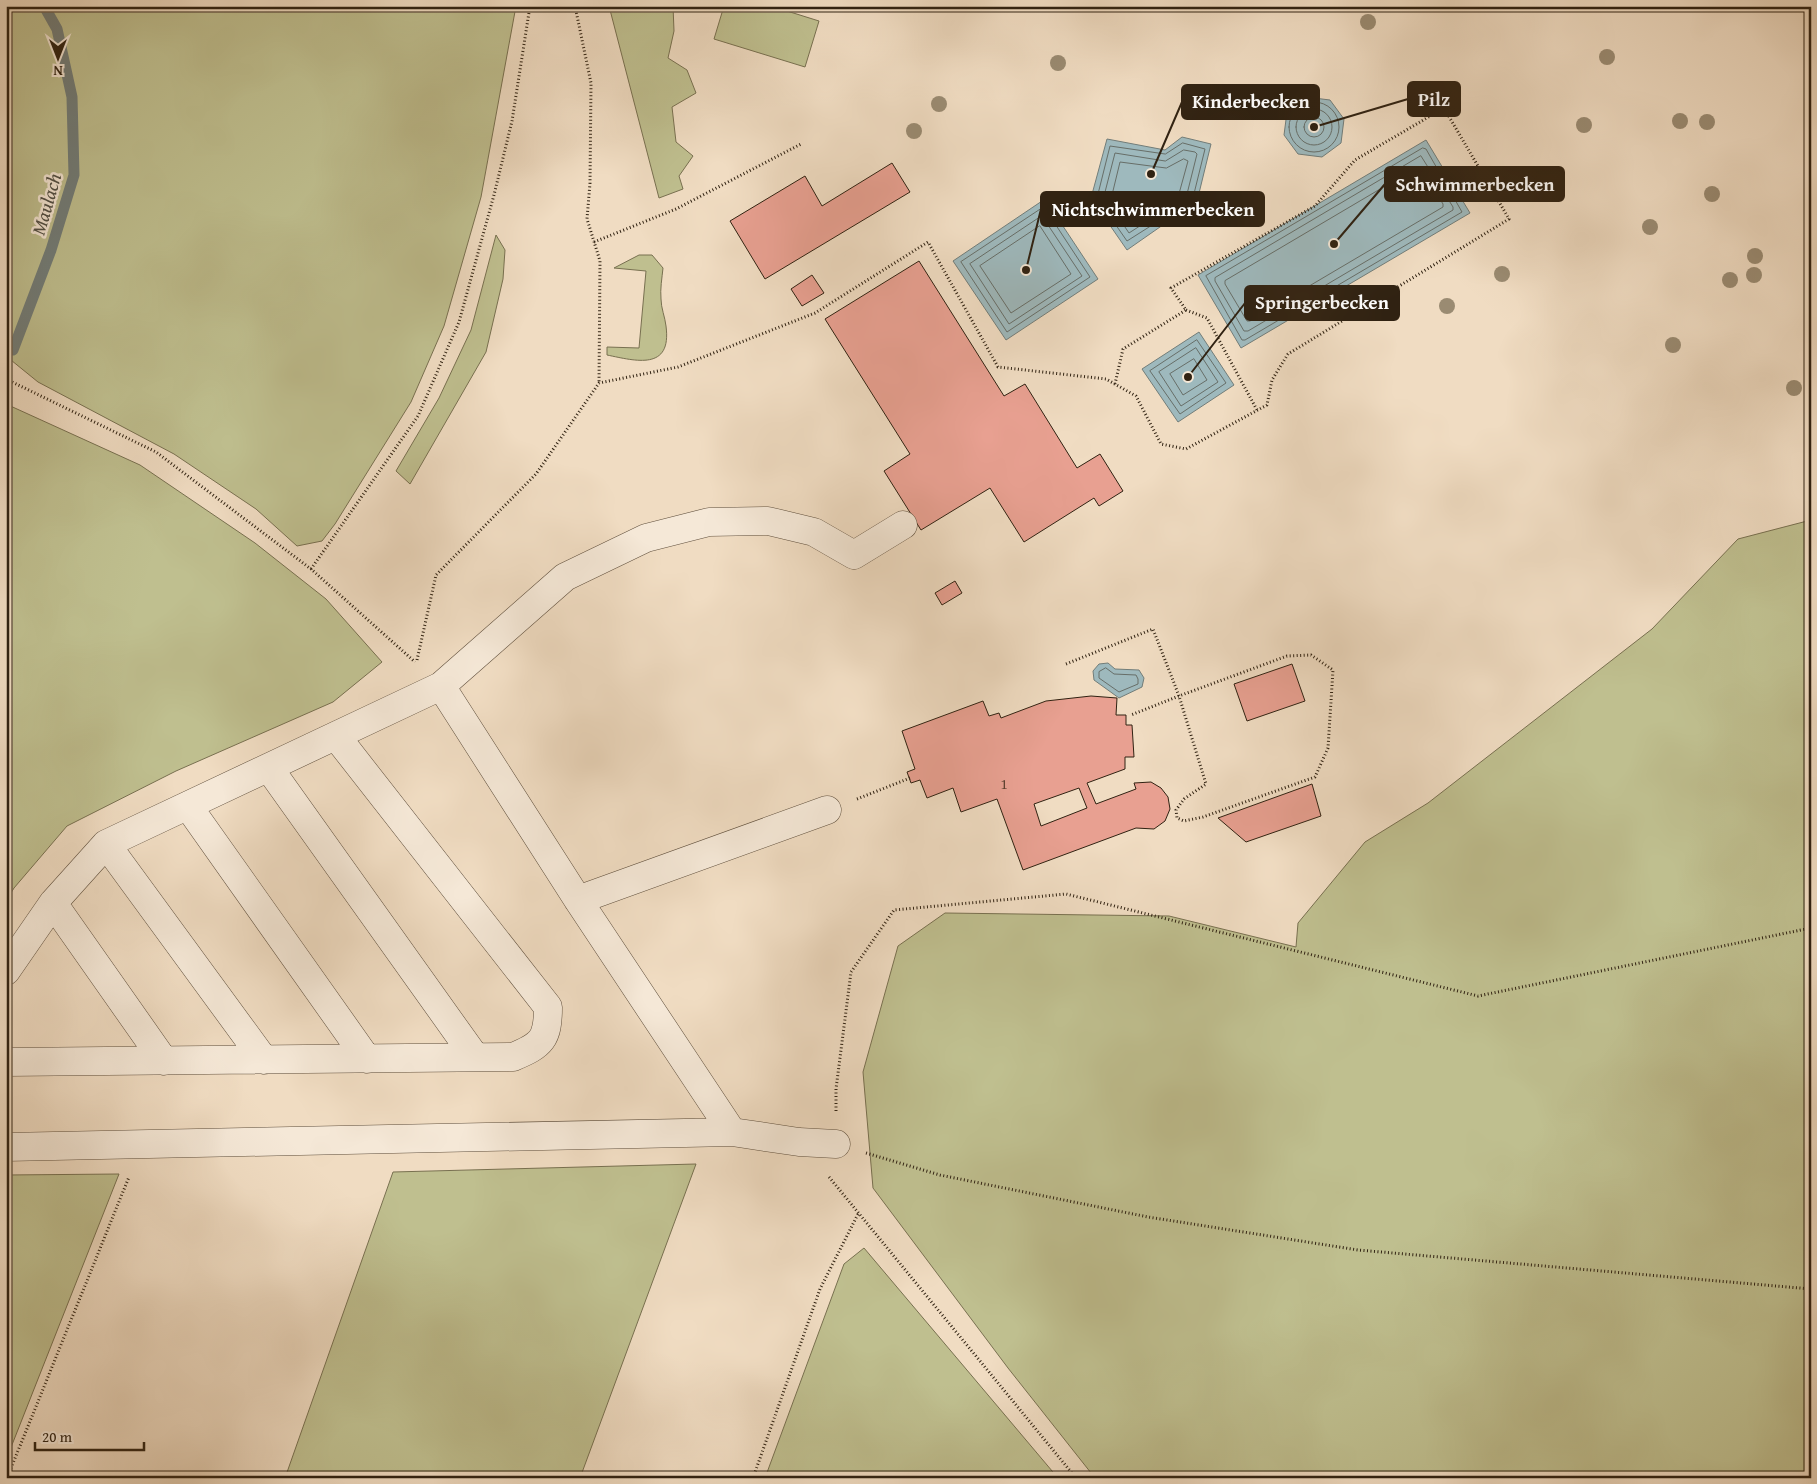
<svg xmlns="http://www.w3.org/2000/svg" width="1817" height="1484" viewBox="0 0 1817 1484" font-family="'Gentium Book Plus',serif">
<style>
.green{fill:#bfbf8f;stroke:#787050}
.water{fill:#9eb9bd;stroke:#727d79}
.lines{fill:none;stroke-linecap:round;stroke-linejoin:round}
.shore{stroke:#676e68;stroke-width:1}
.stream{stroke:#727d79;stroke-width:11}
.building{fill:#e8a091;stroke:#302212;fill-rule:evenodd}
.minor-casing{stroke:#60503e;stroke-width:29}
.path{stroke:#302212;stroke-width:3;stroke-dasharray:1 2.5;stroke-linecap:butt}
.minor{stroke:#f5e8d7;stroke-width:28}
.tree{fill:#9a8b72}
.labels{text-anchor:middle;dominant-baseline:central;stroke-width:5;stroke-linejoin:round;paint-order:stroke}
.number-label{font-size:15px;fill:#5e4232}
.water-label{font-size:19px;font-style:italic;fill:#514f45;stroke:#f5e8d7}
.leader{fill:none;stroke:#302212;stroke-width:2}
.callout-dot{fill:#302212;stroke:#f5e8d7;stroke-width:2}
.callout{fill:#302212;stroke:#302212;stroke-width:2}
.callout-label{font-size:19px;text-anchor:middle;font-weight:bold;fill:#fff}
</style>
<rect width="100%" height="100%" fill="#f0dcc2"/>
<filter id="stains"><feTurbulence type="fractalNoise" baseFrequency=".004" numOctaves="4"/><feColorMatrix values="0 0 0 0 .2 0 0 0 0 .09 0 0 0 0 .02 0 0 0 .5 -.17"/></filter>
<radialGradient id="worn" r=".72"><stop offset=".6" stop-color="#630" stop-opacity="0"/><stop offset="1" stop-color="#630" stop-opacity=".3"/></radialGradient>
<path class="green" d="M6 6H516L481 197 444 326 411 402 335 524 322 541 297 546 256 509 174 454 38 382 6 356Z
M609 6H673L674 31 668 58 687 70 696 93 672 107 676 142 693 156 679 176 683 189 659 198Z
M724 6H771L819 21 805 67 714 39Z
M496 235 505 250 503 279 486 352 410 484 396 471 439 398 471 330Z
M639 255H652L663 268C662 278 660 289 661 299 661 308 665 317 666 326 672 371 636 361 607 355V347L639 348 646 271 614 268Z
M6 404 140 465 255 543 326 599 382 662 333 702 176 771 67 826 14 888 6 901Z
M1811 520V1478H1095L1008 1368 873 1188 863 1072 898 946 945 913 1169 916 1296 947 1298 923 1365 842 1428 803 1652 629 1738 539Z
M696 1164 580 1478H285L393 1172Z
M119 1174 6 1460V1175Z
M864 1248 1058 1478H765L844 1264Z"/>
<path class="water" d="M1306 97 1330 100 1344 119 1341 143 1322 157 1298 154 1284 135 1287 112Z
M1182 137 1211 144 1191 226 1170 220 1127 250 1091 198 1107 139 1165 150Z
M1426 140 1470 213 1241 348 1198 275Z
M1045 199 1098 279 1006 340 953 261Z
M1199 332 1234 385 1178 422 1142 369Z
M1108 663 1115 669 1139 670 1144 678 1142 687 1119 698 1094 680 1093 671 1099 664Z"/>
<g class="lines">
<path class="shore" d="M1289 127a25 25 0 1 1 50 0a25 25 0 1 1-50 0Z
M1296 127a18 18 0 1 1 36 0a18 18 0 1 1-36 0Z
M1304 127a10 10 0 1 1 20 0a10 10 0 1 1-20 0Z
M1183 143 1205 149 1188 218 1168 215 1127 241 1097 198 1110 146 1165 154Z
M1423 148 1426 149 1462 212 1245 340H1242L1206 276Z
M1184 150 1195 152 1197 154 1183 210 1166 209 1129 233 1104 196 1115 153 1165 161Z
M1421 156 1453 207V210L1248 331H1244L1215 281V278Z
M1184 159 1188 161 1177 201 1161 203 1130 222 1112 195 1120 162 1166 168Z
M1418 167 1421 168 1443 204V207L1250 321H1247L1225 284V281Z
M1044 207 1090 277 1007 332 961 262Z
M1042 216 1082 276 1009 324 970 264Z
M1040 226 1071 274 1011 313 980 266Z
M1197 340 1226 383 1180 414 1150 371Z
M1196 348 1218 382 1181 406 1159 372Z
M1194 359 1207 380 1183 395 1170 374Z
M1106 668 1114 674 1136 675 1138 679V684L1119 692 1099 678V672Z"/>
<path class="stream" d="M13 350 51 250 74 175 72 97 57 29 44 6"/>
</g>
<path class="building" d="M892 163 910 192 765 279 730 221 805 176 822 206Z
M919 261 1004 396 1025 384 1077 468 1100 454 1123 491 1099 506 1094 498 1024 542 990 488 921 530 884 471 910 454 825 319Z
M812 275 824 293 802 306 791 289Z
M955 581 962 593 942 605 935 593Z
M1292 664 1305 701 1247 721 1234 684Z
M1091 696 1117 698 1116 715H1126V725H1132L1134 757H1125V769L1087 783 1096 804 1136 789 1134 783 1151 782 1161 788 1168 797 1170 809 1165 821 1154 829 1136 828 1023 870 997 799 961 812 953 788 927 798 920 780 911 783 907 772 915 769 902 731 983 701 989 716 999 713 1001 718 1046 701ZM1079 788 1087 808 1041 826 1034 804Z
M1312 784 1321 816 1246 842 1218 818Z"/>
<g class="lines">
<g class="minor-casing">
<path id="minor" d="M441 686 578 900 732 1132
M269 768 475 1057
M188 806 367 1059
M106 844 264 1060
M578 900 827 810
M53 903 164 1061
M6 971 53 903 106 844 441 686 565 577 646 538 709 522 768 521 814 532 854 555 903 525
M6 1062 513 1057C542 1045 548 1039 548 1007L336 736
M6 1147 732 1132 799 1142 836 1144"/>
</g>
<path class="path" d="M575 6 591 83 590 183 587 219 600 261 599 383
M594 242 676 209 801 144
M1186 310 1207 318 1257 410
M6 379 156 452 311 569 415 662
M311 569 418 416 459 322 494 195 512 121 530 6
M417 660 436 575 536 474 599 383 678 367 815 313 928 242 998 367 1106 379 1136 396 1161 444 1186 449 1267 405 1272 380 1288 354 1509 219 1444 108 1355 160 1315 206 1171 288 1186 310 1123 349 1115 384
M1066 664 1153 629 1179 696 1287 656 1311 655 1333 670 1328 748 1315 777 1203 817 1184 821 1177 818 1176 810 1184 799 1206 784 1179 696 1131 715
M857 799 910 778
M836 1111V1089L851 972 894 910 1066 894 1478 996 1811 928
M866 1153 940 1175 1148 1217 1358 1250 1811 1289
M829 1177 1076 1478
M7 1478 129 1177
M753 1478 820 1289 859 1212"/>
<use href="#minor" class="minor"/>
</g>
<g class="tree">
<circle cx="1368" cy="22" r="8"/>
<circle cx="1607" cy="57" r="8"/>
<circle cx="1058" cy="63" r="8"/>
<circle cx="939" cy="104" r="8"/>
<circle cx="1680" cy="121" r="8"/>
<circle cx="1707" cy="122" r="8"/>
<circle cx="1584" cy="125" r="8"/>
<circle cx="914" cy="131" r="8"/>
<circle cx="1712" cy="194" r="8"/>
<circle cx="1650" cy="227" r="8"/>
<circle cx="1755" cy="256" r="8"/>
<circle cx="1502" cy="274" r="8"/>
<circle cx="1754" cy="275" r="8"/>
<circle cx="1730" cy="280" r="8"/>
<circle cx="1447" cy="306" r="8"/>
<circle cx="1673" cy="345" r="8"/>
<circle cx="1794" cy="388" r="8"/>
</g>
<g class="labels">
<g class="number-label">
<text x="1004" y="783">1</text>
</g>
<g class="water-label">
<text transform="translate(46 204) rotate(-74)">Maulach</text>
</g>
</g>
<path class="leader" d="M1314 127L1408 99M1151 174L1182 102M1334 244L1385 184M1026 270L1041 209M1188 377L1245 303"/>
<g class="callout-dot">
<circle cx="1314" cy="127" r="5"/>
<circle cx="1151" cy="174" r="5"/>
<circle cx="1334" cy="244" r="5"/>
<circle cx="1026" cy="270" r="5"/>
<circle cx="1188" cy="377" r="5"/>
</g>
<g class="callout">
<rect x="1408" y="82" width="52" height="34" rx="5"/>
<rect x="1182" y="85" width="137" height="34" rx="5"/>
<rect x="1385" y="167" width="179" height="34" rx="5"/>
<rect x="1041" y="192" width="223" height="34" rx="5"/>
<rect x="1245" y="286" width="154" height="34" rx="5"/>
</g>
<g class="callout-label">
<text x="1434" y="106">Pilz</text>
<text x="1251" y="108">Kinderbecken</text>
<text x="1475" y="191">Schwimmerbecken</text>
<text x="1153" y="216">Nichtschwimmerbecken</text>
<text x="1322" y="309">Springerbecken</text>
</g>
<rect width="1817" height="1484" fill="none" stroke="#f0dcc2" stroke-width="25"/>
<rect x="8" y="8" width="1802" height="1469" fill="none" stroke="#302212" stroke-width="2.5"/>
<rect x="12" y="12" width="1792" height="1459" fill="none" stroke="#302212"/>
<g transform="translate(58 58) rotate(180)" stroke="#f5e8d7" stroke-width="4" paint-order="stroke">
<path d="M0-4L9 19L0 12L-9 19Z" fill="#302212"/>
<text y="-8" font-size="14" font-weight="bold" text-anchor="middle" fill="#302212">N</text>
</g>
<path d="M35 1442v8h109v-8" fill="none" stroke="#302212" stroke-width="2.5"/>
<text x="42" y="1442" font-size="15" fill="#302212" stroke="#f5e8d7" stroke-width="4" paint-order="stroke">20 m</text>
<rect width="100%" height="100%" filter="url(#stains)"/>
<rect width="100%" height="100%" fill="url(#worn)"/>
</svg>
